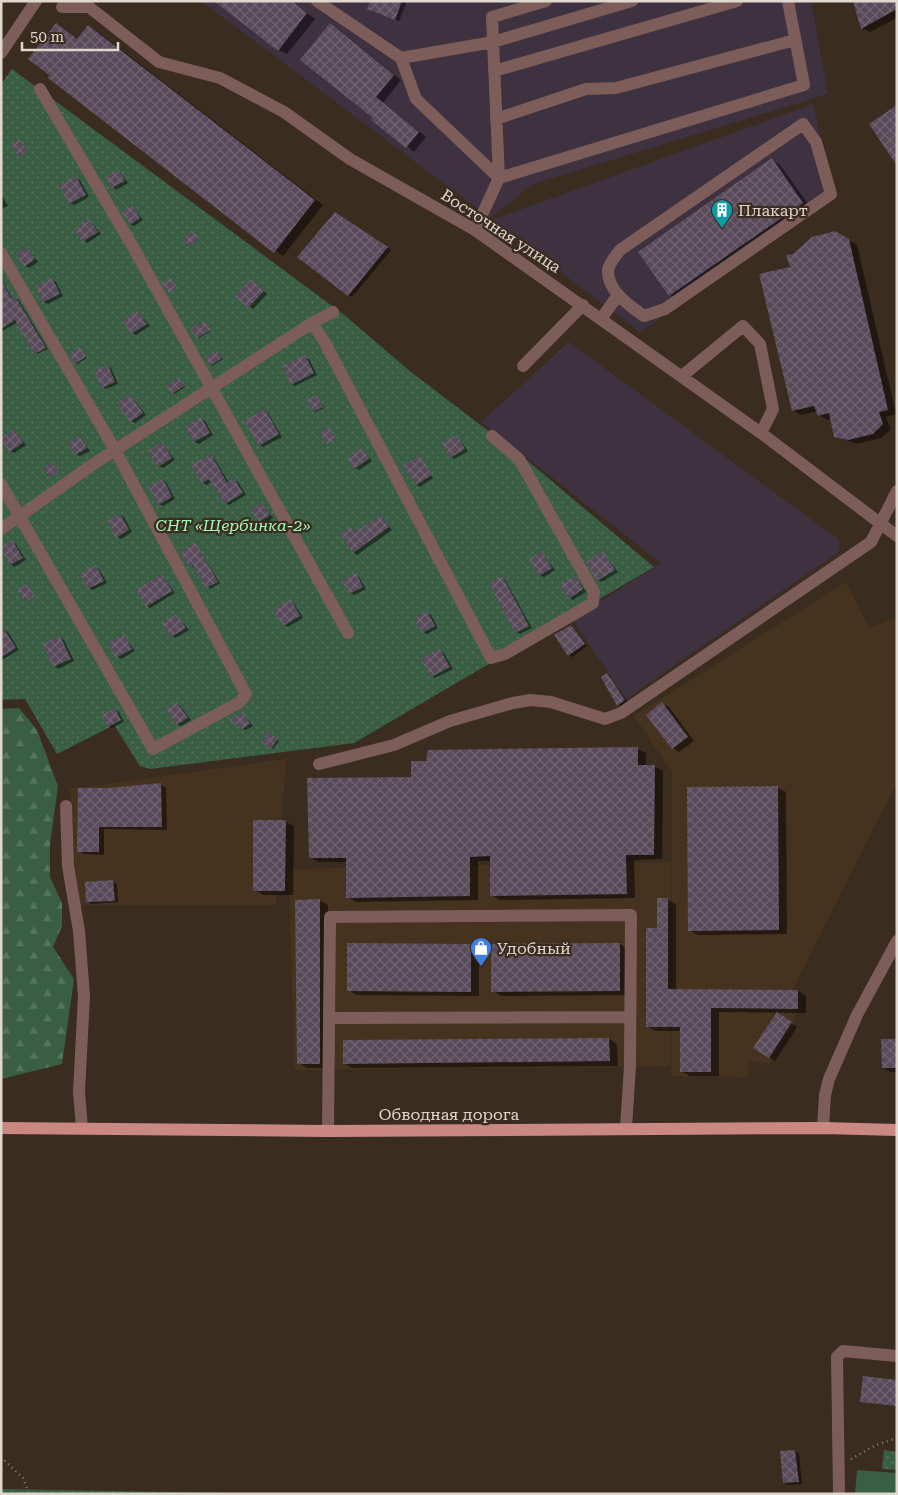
<svg xmlns="http://www.w3.org/2000/svg" width="898" height="1495" viewBox="0 0 898 1495" font-family="'Roboto Serif',serif">
<style>
.built{fill:#45321f}
.industrial{fill:#3e3240}
.forest{fill:url(#forest-firs)}
.park{fill:url(#park-dots)}
.pitch{fill:#395e43}
.shadow{fill:#0007}
.building{fill:url(#building-cross-hatch)}
.lines{fill:none;stroke-linecap:round;stroke-linejoin:round}
.path{stroke:#8b8074;stroke-width:2.5;stroke-dasharray:1 4;stroke-linecap:butt}
.minor{stroke:#7d5d59;stroke-width:12}
.major{stroke:#c98982;stroke-width:12}
.labels{text-anchor:middle;dominant-baseline:central;stroke-width:4.5;stroke-linejoin:round;paint-order:stroke}
.poi-label{font-size:16px;fill:#e0d7ce;stroke:#3a2c1e;text-anchor:start}
.street-label{font-size:16px;fill:#e0d7ce;stroke:#3a2c1e}
.park-label{font-size:16px;font-style:italic;fill:#a0fab8;stroke:#3a2c1e}
</style>
<defs>
<pattern id="forest-firs" width="22" height="20" patternUnits="userSpaceOnUse" patternTransform="scale(1.25)"><rect width="22" height="20" fill="#395e43"/><path d="M5 1l3.5 6h-7zM16 11l3.5 6h-7z" fill="#55745d"/></pattern>
<pattern id="park-dots" width="8" height="8" patternUnits="userSpaceOnUse" patternTransform="scale(1.25)"><rect width="8" height="8" fill="#395e43"/><path d="M2 2h.1M6 6h.1" fill="none" stroke="#55745d" stroke-width="1.8" stroke-linecap="round"/></pattern>
<pattern id="building-cross-hatch" width="8" height="8" patternUnits="userSpaceOnUse" patternTransform="scale(1.25)"><rect width="8" height="8" fill="#584a5a"/><path d="M0 0l8 8M0 8l8-8" fill="none" stroke="#706370"/></pattern>
</defs>
<rect width="100%" height="100%" fill="#3a2c1e"/>
<path class="built" d="M846 582 869 628 897 617V782L794 987 796 1021 769 1064 749 1061 748 1077 671 1076 672 772 634 716Z
M286 759 276 905H77L70 789Z
M671 862 670 1066 294 1070 289 869Z"/>
<path class="industrial" d="M201 1H811L828 94 533 184 490 218Z
M813 104 835 199 640 332 491 220Z
M569 342 839 540 840 551 626 699 572 619 661 563 481 422Z"/>
<path class="forest" d="M19 708 37 730 58 786 50 845V877L62 903V926L53 947 74 979 62 1064 1 1079V709Z"/>
<path class="park" d="M12 69 343 314 411 372 523 457 654 567 354 743 150 769 140 766 114 725 57 754 25 699 1 700V84Z
M884 1450 897 1452V1470L882 1469Z
M1 1489 284 1494H1Z"/>
<path class="pitch" d="M857 1470 897 1473V1494H855Z"/>
<path class="shadow" d="M292 1 315 19 287 54 279 50Z
M371 1H407L399 21 372 11Z
M897 1V18L870 32 862 28Z
M57 25 78 40 89 26 97 31 323 205 283 256 50 77Z
M338 29 401 80 383 103 426 137 414 152 374 118Z
M772 160 780 165 811 208 678 300 670 295Z
M119 171 128 183 116 190 107 178Z
M76 178 80 180 89 197 74 205 70 203Z
M1 194 8 206 1 209Z
M132 207 143 220 134 226 130 224Z
M339 215 391 250 352 297 348 295Z
M89 220 101 234 87 243 75 230Z
M835 233 857 245 896 414 886 417 891 429 881 438 857 444 835 436 832 419 828 420 819 415 818 411 801 415 793 410 792 268 794 256Z
M27 248 38 262 29 268 25 266Z
M1 277 12 299H18L48 349 37 354 35 353 18 322 1 332Z
M52 280 56 282 63 296 48 304 44 302 37 287Z
M255 283 267 294 253 309 237 296Z
M138 312 150 326 136 335 132 333Z
M205 322 211 331 199 338 198 337Z
M80 348 87 358 77 364 75 363Z
M217 351 223 359 212 366 211 365Z
M305 357 309 359 317 375 295 386 292 384Z
M108 366 111 368 118 384 106 389 103 387Z
M179 379 185 387 174 394 172 393Z
M131 396 146 415 135 423 131 421Z
M317 396 324 408 315 412H314Z
M265 410 268 413 282 437 263 447 260 445Z
M201 419 205 421 213 435 199 444 195 442 187 427Z
M14 431 26 445 14 453 10 451Z
M457 436 468 451 455 459 451 457Z
M80 437 90 451 80 456 76 454Z
M162 443 175 460 163 468 159 466Z
M362 450 372 461 359 470 355 468Z
M211 456 214 458 229 483 234 480 238 482 246 495 229 505 226 503 212 481 207 485 203 483Z
M420 457 433 478 420 487 416 484Z
M163 480 166 482 175 499 163 506 159 504Z
M262 504 273 518 264 524 260 521Z
M120 515 124 517 132 532 121 539 117 537Z
M381 516 392 530 357 555 354 552 351 528 356 532Z
M12 542 16 544 26 560 14 567 11 564 1 548Z
M195 544 220 583 210 589 195 567 191 566Z
M542 553 555 570 544 577 540 575Z
M603 553 618 572 602 582 598 580Z
M96 567 99 569 107 583 93 590 89 588Z
M356 575 359 577 366 589 354 595 350 593Z
M162 576 175 593 150 608 147 606Z
M576 577 586 592 573 600 570 598Z
M502 578 505 580 532 628 520 634 516 632Z
M291 601 294 603 303 618 288 627 284 625Z
M427 613 431 615 438 628 427 634 423 632Z
M177 615 189 630 176 638 172 636Z
M571 626 587 646 572 657 569 655Z
M4 630 8 632 19 650 2 660 1 632Z
M124 636 135 651 121 659 117 657Z
M60 637 64 640 74 661 58 669 54 666Z
M440 650 444 653 453 669 435 678 432 676Z
M607 675 628 702 621 707 618 705Z
M178 703 191 720 181 726 177 724Z
M663 704 669 707 694 741 679 752 673 748 648 715Z
M115 710 119 712 124 722 112 728 108 726Z
M243 714 253 726 246 730 242 728Z
M268 734 279 741 273 749 263 742Z
M637 749 646 753V766H654L663 771 662 859 634 860 635 898 500 900 492 895 491 861H478V900L356 902 348 897 347 862H318L310 857 412 778Z
M161 785 166 788 167 830 104 829V855L84 854 78 851 109 790Z
M778 788 786 792 787 934 698 935 689 930Z
M286 822 294 826 293 895H263L254 890Z
M113 882 117 884 118 902 91 904 87 901 86 883Z
M319 900 328 905V1068H307L299 1063Z
M668 900 676 904V991H798L806 996V1013L719 1012V1076H690L681 1071 682 1031H655L647 1026 659 929Z
M620 944 628 949V995L501 996 493 991Z
M470 945 479 950V996L357 995 348 990Z
M777 1014 797 1027 775 1061 769 1057Z
M609 1039 617 1044 618 1066 352 1068 344 1063V1042Z
M897 1040V1072H891L883 1068Z
M795 1451 799 1454 802 1484 788 1485 784 1483 782 1452Z"/>
<path class="building" d="M214 1H292L307 13 278 51Z
M370 1H402L395 20 367 9Z
M853 1H897V9L861 29Z
M56 23 77 39 88 25 315 200 274 253 48 78 49 75 28 59Z
M330 23 394 75 376 97 419 132 406 148 371 120 373 118 300 60Z
M897 105V166L869 124Z
M19 139 28 151 19 157 11 145Z
M772 158 803 203 669 296 638 252Z
M119 170 125 181 111 188 105 177Z
M76 176 86 195 69 204 59 185Z
M132 205 140 218 130 225 122 212Z
M335 212 388 247 348 296 297 257Z
M89 219 98 232 82 242 74 229Z
M191 231 199 237 191 246 183 240Z
M835 231 849 239 888 410 879 412 883 424 873 434 848 440 834 437 829 413 818 416 814 406 792 411 759 274 790 267 786 255 793 254 812 237Z
M27 247 35 259 24 267 16 254Z
M1 278 11 299 15 296 46 348 34 354 15 320 1 329Z
M52 278 60 294 43 302 35 286Z
M171 278 177 288 168 293 162 283Z
M251 279 264 291 248 308 235 296Z
M138 311 147 324 131 334 123 320Z
M205 321 211 330 197 338 191 328Z
M80 347 86 357 74 364 69 354Z
M217 350 222 358 210 366 205 358Z
M305 355 314 373 291 385 282 366Z
M108 365 115 382 102 388 94 371Z
M179 378 184 386 172 394 166 386Z
M130 394 143 413 130 422 117 403Z
M317 395 323 407 313 412 307 400Z
M265 409 279 434 259 446 244 421Z
M201 417 210 433 194 442 185 427Z
M329 427 336 439 327 444 320 433Z
M14 429 23 443 9 452 1 438Z
M457 435 465 449 450 458 442 443Z
M80 436 87 448 75 455 68 443Z
M162 442 172 458 158 467 148 451Z
M362 448 369 459 354 469 347 458Z
M211 454 227 483 234 478 243 493 225 504 209 479 202 483 191 465Z
M420 455 432 475 416 485 403 466Z
M52 462 59 471 50 477 43 468Z
M163 479 172 497 158 505 148 486Z
M262 503 270 515 259 522 251 510Z
M120 514 129 530 116 538 107 521Z
M381 515 389 527 353 553 340 533 351 527 355 532Z
M12 540 23 558 10 565 1 547Z
M195 542 218 582 206 588 193 565 190 567 180 553Z
M542 551 552 568 539 576 529 559Z
M603 551 615 570 597 581 586 562Z
M96 565 104 581 88 589 80 573Z
M356 573 363 587 349 594 342 580Z
M162 574 172 591 146 607 136 590Z
M502 576 529 626 515 633 489 583Z
M576 576 583 589 569 599 560 585Z
M27 584 35 596 25 602 17 590Z
M291 599 300 616 283 626 273 610Z
M427 611 435 626 422 633 414 618Z
M177 614 186 628 171 637 162 623Z
M1 624 16 648 1 657Z
M571 625 585 644 568 656 554 635Z
M124 634 132 649 116 658 108 643Z
M60 636 71 659 53 667 43 644Z
M440 649 450 667 431 677 421 659Z
M607 673 625 700 617 706 601 677Z
M177 702 188 718 176 725 166 709Z
M662 702 688 737 672 749 646 715Z
M115 708 121 720 108 727 102 715Z
M243 712 250 724 242 729 229 720Z
M268 732 278 739 271 749 261 742Z
M638 747V765H655L654 855H626L627 894 490 896V856L470 857V896L346 898V858H309L307 778 411 777V761H426L428 750Z
M161 783 162 827H99V852H77L78 788H109Z
M778 786 779 930 688 931 687 787Z
M253 820H286L285 891H253Z
M113 880 115 901 86 902 85 882Z
M657 898H668V989L798 990V1009L711 1008V1072H680V1027H646V928H657Z
M320 899V1064H297L295 900Z
M347 943 471 944V992L347 991Z
M620 943V991L491 992V944Z
M777 1012 792 1022 769 1058 753 1048Z
M609 1038 610 1061 343 1064V1040Z
M881 1039H897V1068H882Z
M863 1376 897 1380V1406L860 1402Z
M795 1450 799 1482 783 1483 780 1451Z"/>
<g class="lines">
<path class="path" d="M1 1457 23 1478 29 1494
M851 1459 876 1445 897 1438"/>
<path class="minor" d="M317 1 401 58 416 99 499 178
M62 7H89L159 62 220 78 284 112 350 159 475 230 761 433 897 536
M1 53 36 1
M401 58 493 42 632 1
M494 71 737 1
M40 89 133 247 348 633
M496 119 586 89 616 88 795 40
M803 124 816 142 831 194 665 309 644 316C630 306 607 291 608 270 609 264 616 255 620 250Z
M499 178 804 85 788 1
M475 230 499 178 492 17 546 1
M1 253 115 450 246 694 240 702 153 749 1 484
M601 319 618 295
M312 323 324 341 491 658 505 654 593 603 594 592 519 459 492 436
M523 366 583 305
M682 376 743 326 760 344 773 409 761 433
M1 529 95 463 312 323 333 312
M319 764 394 745 450 721 513 703 530 700 551 702 605 719 621 713 871 542 897 491
M66 806 68 866 79 931 84 996 79 1092 82 1128
M329 1018 630 1017
M823 1128 825 1095 829 1079 857 1015 897 941
M328 1131 330 917 631 915 630 1066 626 1128
M839 1494 837 1357 843 1351 897 1356"/>
<path class="major" d="M1 1128 328 1131 823 1128 897 1130"/>
</g>
<defs>
<g id="building-pin" transform="scale(1.125)"><path d="M0 17L-7.5 6A9.5 9.5 0 1 1 7.5 6Z" fill="#0f9aa8" stroke="#3a2c1e"/><path d="M-4-6H4V6H1V3H-1V6H-4ZM-2.5-4.3h1.7v1.8h-1.7ZM.8-4.3h1.7v1.8H.8ZM-2.5-1h1.7V.8h-1.7ZM.8-1h1.7V.8H.8Z" fill="#fff"/></g>
<g id="shop-pin" transform="scale(1.125)"><path d="M0 17L-7.5 6A9.5 9.5 0 1 1 7.5 6Z" fill="#3f7fe0" stroke="#3a2c1e"/><path d="M-5-2.5h2.3a2.7 3.5 0 0 1 5.4 0H5L5.5 6h-11ZM-1.5-2.5h3a1.5 2.3 0 0 0-3 0Z" fill="#fff"/></g>
</defs>
<g fill-rule="evenodd">
<use href="#building-pin" x="722" y="210"/>
<use href="#shop-pin" x="481" y="948"/>
</g>
<g class="labels">
<g class="poi-label">
<text x="738" y="210">Плакарт</text>
<text x="497" y="948">Удобный</text>
</g>
<g class="street-label">
<text transform="translate(501 231) rotate(33)">Восточная улица</text>
<text x="449" y="1114">Обводная дорога</text>
</g>
<g class="park-label">
<text x="233" y="525">СНТ «Щербинка-2»</text>
</g>
</g>
<rect width="898" height="1495" fill="none" stroke="#e0d7ce" stroke-width="5"/>
<path d="M22 42v8h96v-8" fill="none" stroke="#e0d7ce" stroke-width="2.5"/>
<text x="30" y="42" font-size="15" fill="#e0d7ce" stroke="#3a2c1e" stroke-width="4" paint-order="stroke">50 m</text>
</svg>
